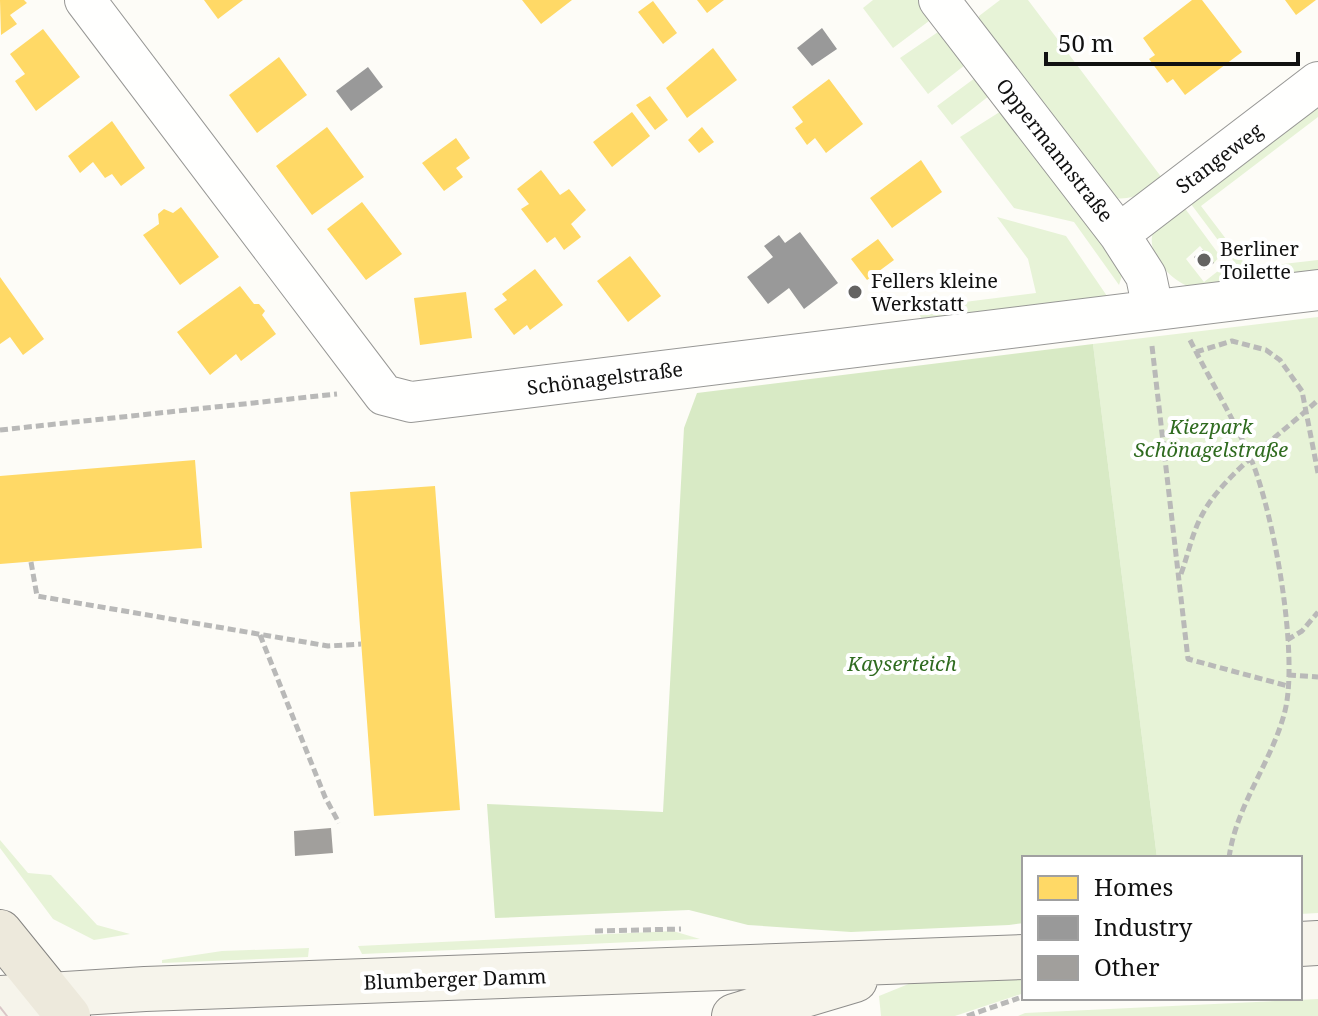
<svg xmlns="http://www.w3.org/2000/svg" width="1318" height="1016" viewBox="0 0 1318 1016" font-family="'Noto Serif',serif">
<style>
.green{fill:#e7f3d7}
.forest{fill:#d8eac5}
.homes{fill:#ffd966}
.industry{fill:#999}
.building{fill:#a19f9c}
.lines{fill:none;stroke-linecap:round;stroke-linejoin:round}
.street-casing{stroke:#979795;stroke-width:42}
.secondary-casing{stroke:#8e8d8b;stroke-width:46}
.primary-casing{stroke:#858482;stroke-width:46}
.path{stroke:#b9b9b8;stroke-width:5;stroke-dasharray:8 4;stroke-linecap:butt}
.street{stroke:#fffffe;stroke-width:40}
.secondary{stroke:#f6f4eb;stroke-width:44}
.primary{stroke:#ede9dc;stroke-width:44}
.tram{stroke:#d9c6c7;stroke-width:2}
.poi-dot{fill:#646362;stroke:#fff;stroke-width:3}
.labels{text-anchor:middle;dominant-baseline:central;stroke-width:8;stroke-linejoin:round;paint-order:stroke}
.street-label{font-size:20px;fill:#111;stroke:#fff}
.poi-label{font-size:20px;fill:#111;stroke:#fff;text-anchor:start}
.park-label{font-size:20px;font-style:italic;fill:#2f6b1f;stroke:#fff}
</style>
<rect width="100%" height="100%" fill="#fdfcf7"/>
<path class="green" d="M873 0H921L930 11 929 21 893 48 863 8Z
M1000 0H1028L1162 178C1143 194 1133 202 1107 197L979 29V16Z
M946 31 965 65 928 94 900 58 938 32Z
M975 78 994 92 952 125 937 106Z
M1318 107V117L1201 206 1248 268 1318 260V274L1250 283 1191 204Z
M1006 108 1124 269 1119 285 1074 222 1014 208 960 137Z
M1181 203 1220 256 1214 263 1200 246 1186 259 1204 282 1227 264 1242 284C1228 285 1211 290 1198 289 1174 286 1143 253 1154 230 1159 219 1172 211 1181 203Z
M997 217 1066 236 1107 296 1100 300 922 320 917 308 1036 293 1028 259Z
M1318 317V913L1300 914V858H1157L1093 344Z
M0 840 28 873 51 875 97 925 130 934 94 940 53 919 0 848Z
M673 931 700 939 362 954 358 946Z
M309 948 308 957 162 963V960L222 951Z
M1024 978V993L955 1016H881L879 996 911 983Z
M1318 999V1016H1018L1025 1013Z"/>
<path class="forest" d="M1093 344 1157 858H1024V923L1009 925 851 932 748 925 689 910 495 918 487 804 663 812 684 428 697 393Z"/>
<path class="homes" d="M0 0H24L27 3 10 15 17 24 1 35Z
M204 0H243L218 19Z
M522 0H572L541 24Z
M697 0H724L707 13Z
M1192 0H1202L1242 52 1185 95 1173 79 1167 83 1149 59 1155 55 1143 38Z
M1285 0H1316L1296 15Z
M653 1 677 33 663 44 638 12Z
M43 29 80 77 36 111 15 81 25 74 10 54Z
M713 48 737 80 687 118 666 88Z
M279 57 307 95 257 133 229 95Z
M829 79 863 124 826 153 815 138 807 145 795 128 803 122 792 107Z
M650 96 668 120 655 130 636 105Z
M632 112 650 136 612 167 593 142Z
M112 121 145 168 121 186 112 174 105 178 93 162 80 173 68 156Z
M327 127 364 177 312 215 276 166Z
M702 127 714 142 699 153 688 140Z
M456 138 470 158 456 168 463 177 444 191 422 163Z
M921 160 942 192 892 228 870 198Z
M541 170 560 195 569 189 586 210 571 224 581 237 564 250 555 237 547 243 521 209 529 204 517 189Z
M362 202 402 254 366 280 327 229Z
M181 207 219 257 180 285 143 235 159 224 158 214 164 209 173 213Z
M878 239 894 260 867 280 851 259Z
M630 256 661 296 628 322 597 281Z
M535 269 563 305 530 330 527 325 514 335 494 309 507 300 502 294Z
M0 277 44 339 23 355 10 337 0 344Z
M240 286 254 304H259L265 311 262 315 276 334 241 361 236 354 210 375 177 332Z
M466 292 472 338 420 345 414 298Z
M195 460 202 548 0 564V476Z
M435 486 460 810 374 816 350 492Z"/>
<path class="industry" d="M822 28 837 49 812 66 797 48Z
M368 67 383 87 351 111 336 91Z
M800 232 838 283 804 309 789 288 768 304 747 277 773 257 764 246 779 235 785 243Z"/>
<path class="building" d="M1203 250 1214 263 1204 270 1194 257Z
M331 828 333 853 295 856 294 831Z"/>
<g class="lines">
<g class="street-casing">
<path id="street" d="M85 0 384 395 411 402 1318 290
M939 0 1119 234 1146 276 1153 309
M1119 234 1318 82"/>
</g>
<g class="secondary-casing">
<path id="secondary" d="M1300 944 1318 943
M0 998 145 989 1024 957
M734 1016 855 980"/>
</g>
<g class="primary-casing">
<path id="primary" d="M0 932 68 1016"/>
</g>
<path class="path" d="M1190 340C1210 380 1234 419 1251 459 1274 514 1299 654 1285 711 1272 762 1236 805 1229 858
M1152 346 1188 659 1288 686
M1196 352 1232 341 1266 350 1280 360 1302 391 1318 473
M0 430 337 394
M31 562 37 596 328 646 361 644
M1181 574C1188 555 1192 533 1202 515 1223 474 1283 433 1318 400
M260 635 325 797 339 823
M1287 640 1302 631 1318 612
M1288 675 1318 677
M595 931 681 929
M967 1016 1019 998"/>
<use href="#street" class="street"/>
<use href="#secondary" class="secondary"/>
<use href="#primary" class="primary"/>
<path class="tram" d="M0 1007 7 1016"/>
</g>
<g class="poi-dot">
<circle cx="1204" cy="260" r="8"/>
<circle cx="855" cy="292" r="8"/>
</g>
<g class="labels">
<g class="street-label">
<text transform="translate(1055 150) rotate(52)">Oppermannstraße</text>
<text transform="translate(1219 158) rotate(-37)">Stangeweg</text>
<text transform="translate(605 378) rotate(-7)">Schönagelstraße</text>
<text transform="translate(455 979) rotate(-2)">Blumberger Damm</text>
</g>
<g class="poi-label">
<text x="1220" y="248">Berliner<tspan x="1220" dy="23">Toilette</tspan></text>
<text x="871" y="280">Fellers kleine<tspan x="871" dy="23">Werkstatt</tspan></text>
</g>
<g class="park-label">
<text x="1211" y="426">Kiezpark<tspan x="1211" dy="23">Schönagelstraße</tspan></text>
<text x="902" y="663">Kayserteich</text>
</g>
</g>
<rect x="1022" y="856" width="280" height="144" fill="#ffffff" stroke="#a0a0a0" stroke-width="2"/>
<rect x="1038" y="876" width="40" height="24" fill="#ffd966" stroke="#a0a0a0" stroke-width="2"/>
<text x="1094" y="896" font-size="24" fill="#111111">Homes</text>
<rect x="1038" y="916" width="40" height="24" fill="#999999" stroke="#a0a0a0" stroke-width="2"/>
<text x="1094" y="936" font-size="24" fill="#111111">Industry</text>
<rect x="1038" y="956" width="40" height="24" fill="#a19f9c" stroke="#a0a0a0" stroke-width="2"/>
<text x="1094" y="976" font-size="24" fill="#111111">Other</text>
<path d="M1046 52v12h252v-12" fill="none" stroke="#111111" stroke-width="4"/>
<text x="1058" y="52" font-size="24" fill="#111111" stroke="#ffffff" stroke-width="6" paint-order="stroke">50 m</text>
</svg>
